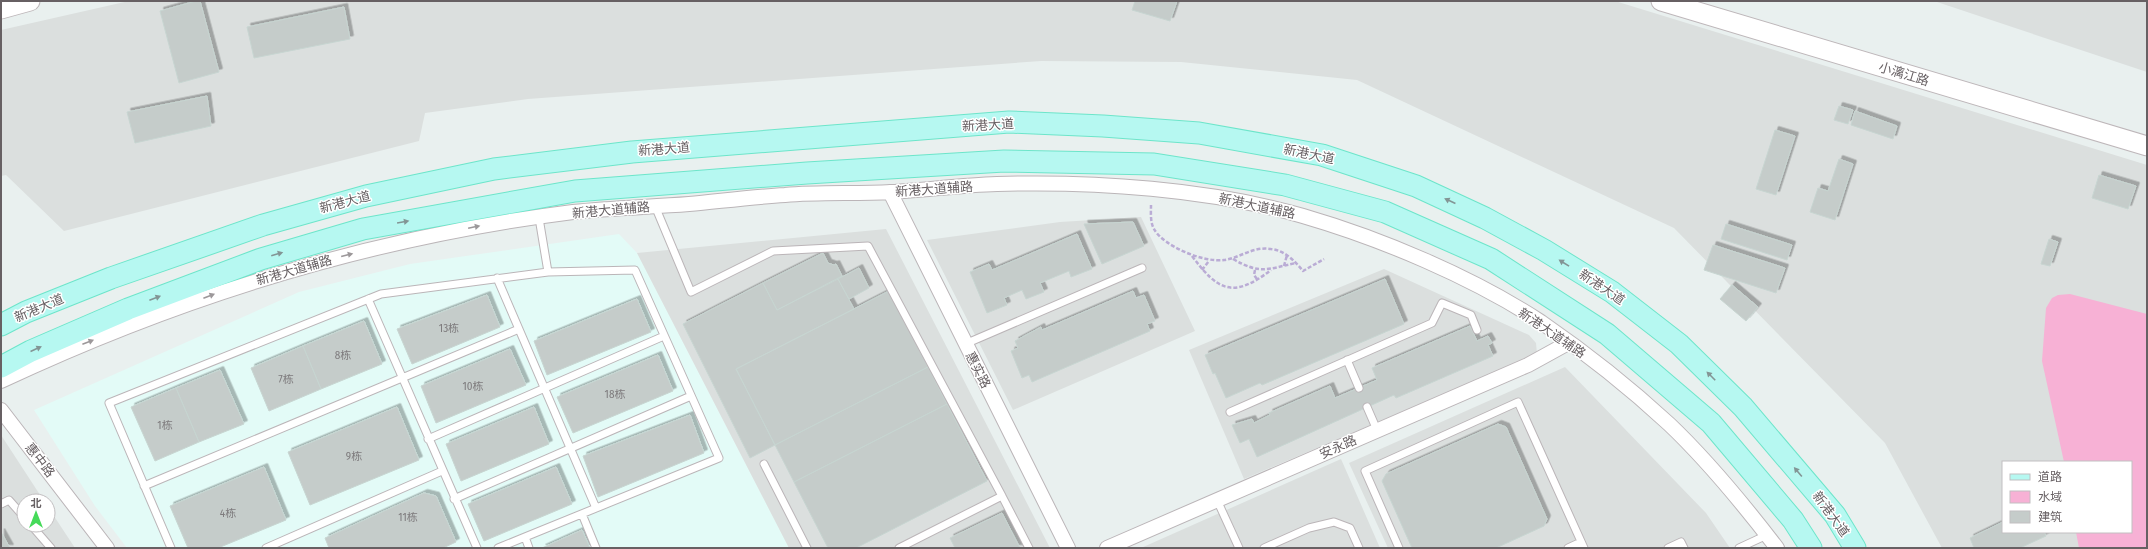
<svg xmlns="http://www.w3.org/2000/svg" width="2148" height="549" viewBox="0 0 2148 549" font-family="'Fira Sans Condensed','Noto Sans SC',sans-serif">
<style>
.commercial{fill:#e3fbf7}
.industrial{fill:#dbdfde;fill-rule:evenodd}
.water{fill:#f7b1d5}
.building{fill:#c5ccca;stroke:#c7d5d1;filter:url(#shadow)}
.lines{fill:none;stroke-linecap:round;stroke-linejoin:round}
.lane-casing{stroke:#bbb5b8;stroke-width:9}
.street-casing{stroke:#bbb5b8;stroke-width:16}
.secondary-casing{stroke:#beb7ba;stroke-width:21}
.primary-casing{stroke:#6de5ca;stroke-width:23}
.path{stroke:#baacd5;stroke-width:2.5;stroke-dasharray:4 2;stroke-linecap:butt}
.lane{stroke:#fff;stroke-width:7}
.street{stroke:#fff;stroke-width:14}
.secondary{stroke:#fff;stroke-width:19}
.primary{stroke:#b6f8f1;stroke-width:21}
.oneway{fill:#839595}
.oneway2{fill:#9c989a}
.labels{text-anchor:middle;dominant-baseline:central;stroke-width:3;stroke-linejoin:round;paint-order:stroke}
.number-label{font-size:11px;fill:#7e7b7d}
.street-label{font-size:13px;fill:#676063;stroke:#fff}
</style>
<defs>
<filter id="shadow"><feDropShadow dx="3.5" dy="-3.5" stdDeviation="0" flood-color="#0004"/></filter>
</defs>
<rect width="100%" height="100%" fill="#e9f0ef"/>
<path class="commercial" d="M619 234 637 253 789 548H127L95 506 34 410 299 292 410 264Z"/>
<path class="industrial" d="M129 1H1615L2147 165V548H1942L1885 443 1674 228 1357 80 1181 62 1041 61 528 99 425 113 419 141 64 231 6 175 1 176V30ZM2003 462H2131V532H2003Z
M1934 1H2147V72Z
M1141 217 1195 331 1013 410 927 240 1060 222Z
M886 229 1050 548H789L637 253Z
M1384 269 1529 335 1536 343 1537 354 1244 479 1189 350Z
M1565 367 1706 513 1730 548H1388L1349 463Z
M1 435 44 501H24V525H48V507L75 548H1Z
M1341 459 1380 548H1141Z"/>
<path class="water" d="M2070 294 2147 314V548H2079L2076 532H2131V462H2064L2042 361 2046 308 2052 298 2058 295Z"/>
<path class="building" d="M196 1H200L219 72 179 83 160 11Z
M1135 1H1177L1170 21 1132 10Z
M344 7 350 39 254 58 247 27Z
M207 96 211 126 135 143 127 112Z
M1839 106 1853 110 1848 124 1834 120Z
M1855 111 1897 126 1893 139 1851 125Z
M1775 130 1795 136 1776 195 1756 189Z
M1839 159 1853 164 1835 220 1810 212 1818 188 1828 191Z
M2099 175 2136 186 2128 209 2092 198Z
M1133 222 1144 246 1102 264 1084 224Z
M1726 224 1792 245 1787 260 1721 239Z
M1077 234 1092 269 1071 277 1069 271 1040 283 1044 292 1026 299 1022 290 1004 298 1007 305 987 313 970 272 989 264 992 270Z
M2049 239 2058 242 2050 266 2041 264Z
M1713 245 1785 268 1776 293 1704 270Z
M823 253 828 263 834 265 836 264 842 276 777 310 763 283Z
M859 268 869 288 849 299 838 279Z
M838 279 854 309 736 369 775 445 750 458 683 324 763 283 777 310Z
M1385 279 1404 324 1262 385 1260 383 1226 398 1215 373 1213 374 1205 355Z
M1732 285 1758 307 1746 321 1720 299Z
M889 291 928 367 775 445 736 369Z
M1133 291 1136 298 1144 295 1155 321 1147 324 1150 331 1032 382 1029 375 1022 378 1011 351 1018 348 1015 341 1041 327 1042 330Z
M487 295 500 327 412 364 397 329Z
M637 299 651 332 547 375 534 341Z
M364 321 382 364 321 389 303 346Z
M1470 326 1477 341 1488 336 1492 343 1488 345 1493 356 1396 398 1394 395 1257 457 1249 439 1240 443 1232 425 1252 419 1254 423 1270 415 1269 413 1330 386 1335 398 1377 380 1372 368Z
M303 346 321 389 269 411 251 368Z
M510 349 526 385 436 423 421 386Z
M658 355 673 391 573 433 557 397Z
M928 367 947 404 794 482 775 445Z
M220 370 244 424 199 442 176 388Z
M176 388 199 442 155 461 131 407Z
M947 404 987 481 856 548H828L794 482Z
M397 407 419 460 310 505 288 452Z
M534 407 549 444 461 481 446 444Z
M690 415 704 453 598 497 583 456Z
M1498 424 1506 427 1547 519 1544 526 1496 548H1412L1382 481 1386 474Z
M264 467 286 520 218 548H188L170 506Z
M556 467 572 504 484 541 468 504Z
M424 493 436 496 456 542 443 548H329L325 538Z
M1002 513 1020 548H955L950 538Z
M2003 522V532H2044L2046 536 2020 548H1974L1970 538Z
M582 530 590 548H542Z
M1 532 10 548H1Z"/>
<g class="lines">
<g class="lane-casing">
<path id="lane" d="M655 206 691 292 773 251 868 246 1002 496 899 548
M497 278 596 508
M368 299 477 548
M965 344 1142 268
M1347 360 1359 388
M1367 407 1377 430
M1230 412 1432 323 1442 303 1471 315 1477 330
M428 439 664 336
M764 464 807 548
M144 486 519 329
M1002 496 1029 548
M454 499 691 396
M1217 500 1239 548
M1 504 9 500 24 517
M582 514 596 548
M31 525 51 548
M171 548 109 403 381 294 548 272 539 218
M266 548 442 471
M498 548 525 537
M529 548 525 537 719 458 635 270 548 272
M1264 548 1309 528 1334 522 1350 528 1359 548
M1399 548 1365 471 1518 402 1584 548
M1568 548 1581 542
M1668 548 1681 542 1684 548
M1739 548 1767 535"/>
</g>
<g class="street-casing">
<path id="street" d="M890 192 1068 548
M1 381C182 296 374 237 573 212 611 208 650 207 689 204 721 201 753 197 785 195 820 192 856 194 891 192 926 190 962 185 997 184 1094 181 1210 189 1303 216 1382 239 1472 277 1541 322 1586 353 1629 387 1669 424 1709 462 1744 505 1777 548
M1 410 107 548
M1107 548 1528 365 1568 343"/>
</g>
<g class="secondary-casing">
<path id="secondary" d="M1661 1 2147 146
M1 9 30 1"/>
</g>
<g class="primary-casing">
<path id="primary" d="M1 325 26 312 111 278 263 225 366 196 494 169 632 152 1009 122 1103 126 1199 133 1322 155 1416 186 1485 218 1544 250 1612 292 1679 344 1743 407 1835 515 1855 548
M1 367 31 351 128 309 261 259 363 229 575 191 807 173 1004 161 1154 164 1285 185 1385 212 1491 259 1607 334 1711 423 1793 520 1811 548"/>
</g>
<path class="path" d="M1151 205C1151 212 1150 222 1154 229 1163 246 1204 263 1224 260 1240 258 1253 246 1271 249 1284 250 1295 261 1303 271L1324 259
M1192 256C1218 291 1233 299 1271 270
M1233 259C1261 275 1267 269 1296 263
M1284 266 1287 255
M1202 270 1209 261
M1255 270 1254 275 1257 279"/>
<use href="#lane" class="lane"/>
<use href="#street" class="street"/>
<use href="#secondary" class="secondary"/>
<use href="#primary" class="primary"/>
</g>
<defs><path id="oneway-solid" d="M-6-.8H1V-3.2L6.5 0L1 3.2V.8H-6Z"/></defs>
<g class="oneway">
<use href="#oneway-solid" transform="translate(1450 201) rotate(-155)"/>
<use href="#oneway-solid" transform="translate(403 222) rotate(-10)"/>
<use href="#oneway-solid" transform="translate(277 254) rotate(-16)"/>
<use href="#oneway-solid" transform="translate(1564 263) rotate(-148)"/>
<use href="#oneway-solid" transform="translate(155 298) rotate(-21)"/>
<use href="#oneway-solid" transform="translate(36 349) rotate(-24)"/>
<use href="#oneway-solid" transform="translate(1711 376) rotate(-135)"/>
<use href="#oneway-solid" transform="translate(1798 472) rotate(-130)"/>
</g>
<g class="oneway2">
<use href="#oneway-solid" transform="translate(474 227) rotate(-12)"/>
<use href="#oneway-solid" transform="translate(347 255) rotate(-14)"/>
<use href="#oneway-solid" transform="translate(209 296) rotate(-21)"/>
<use href="#oneway-solid" transform="translate(88 342) rotate(-21)"/>
</g>
<g class="labels">
<g class="number-label">
<text x="449" y="328">13栋</text>
<text x="343" y="355">8栋</text>
<text x="286" y="379">7栋</text>
<text x="473" y="386">10栋</text>
<text x="615" y="394">18栋</text>
<text x="165" y="425">1栋</text>
<text x="354" y="456">9栋</text>
<text x="228" y="513">4栋</text>
<text x="408" y="517">11栋</text>
</g>
<g class="street-label">
<text transform="translate(1904 74) rotate(17)">小漓江路</text>
<text transform="translate(988 125) rotate(-3)">新港大道</text>
<text transform="translate(664 149) rotate(-4)">新港大道</text>
<text transform="translate(1309 154) rotate(12)">新港大道</text>
<text transform="translate(934 189) rotate(-4)">新港大道辅路</text>
<text transform="translate(345 202) rotate(-15)">新港大道</text>
<text transform="translate(1257 206) rotate(12)">新港大道辅路</text>
<text transform="translate(611 210) rotate(-5)">新港大道辅路</text>
<text transform="translate(294 270) rotate(-16)">新港大道辅路</text>
<text transform="translate(1602 287) rotate(34)">新港大道</text>
<text transform="translate(39 308) rotate(-23)">新港大道</text>
<text transform="translate(1552 333) rotate(34)">新港大道辅路</text>
<text transform="translate(978 370) rotate(63)">惠实路</text>
<text transform="translate(1338 447) rotate(-24)">安永路</text>
<text transform="translate(40 460) rotate(52)">惠中路</text>
<text transform="translate(1831 514) rotate(54)">新港大道</text>
</g>
</g>
<rect width="2148" height="549" fill="none" stroke="#676063" stroke-width="4"/>
<rect x="2002" y="461" width="130" height="72" fill="#ffffff" stroke="#c2bfc1"/>
<rect x="2010" y="474" width="20" height="6" fill="#b6f8f1" stroke="#c2bfc1"/>
<text x="2038" y="481" font-size="12" fill="#676063">道路</text>
<rect x="2010" y="491" width="20" height="12" fill="#f7b1d5" stroke="#c2bfc1"/>
<text x="2038" y="501" font-size="12" fill="#676063">水域</text>
<rect x="2010" y="511" width="20" height="12" fill="#c5ccca" stroke="#c2bfc1"/>
<text x="2038" y="521" font-size="12" fill="#676063">建筑</text>
<g transform="translate(36 513)"><circle r="19" fill="#ffffff" stroke="#c2bfc1"/>
<path d="M0-3L7 15L0 10L-7 15Z" fill="#45da59"/>
<text y="-6" font-size="11" font-weight="bold" text-anchor="middle" fill="#676063">北</text>
</g>
</svg>
